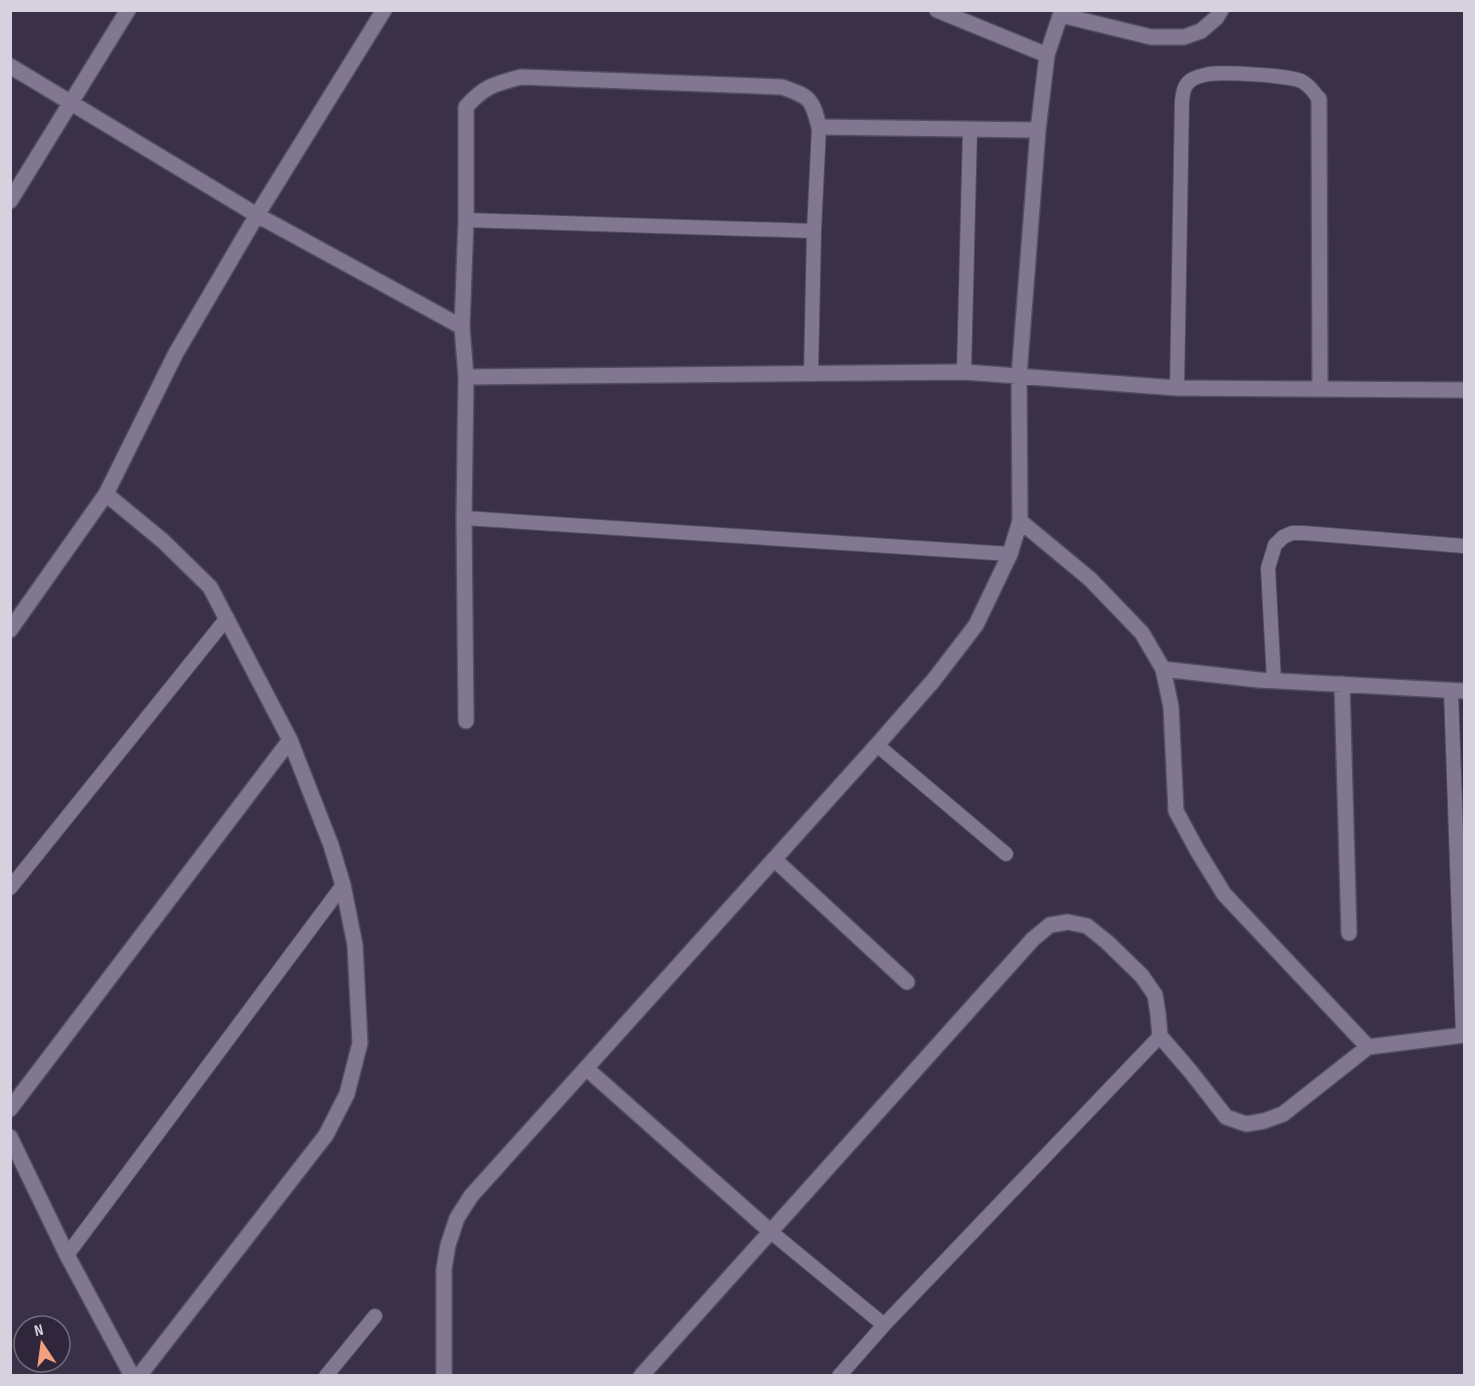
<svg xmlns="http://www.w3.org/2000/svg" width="1475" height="1386" viewBox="0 0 1475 1386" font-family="'Sofia Sans Condensed',sans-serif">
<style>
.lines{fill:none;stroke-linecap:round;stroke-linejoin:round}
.lane-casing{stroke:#544c5f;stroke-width:16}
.street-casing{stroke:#544c5f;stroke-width:18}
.lane{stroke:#817791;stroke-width:14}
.street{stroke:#817791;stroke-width:15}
</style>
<rect width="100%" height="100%" fill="#3a3047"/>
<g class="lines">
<g class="lane-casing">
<path id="lane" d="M466 220 814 231
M964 372 970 129
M811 374 814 231 819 127
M1177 388 1182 101C1183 92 1184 85 1191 80 1196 77 1204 75 1209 74 1223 72 1292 75 1303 82 1310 86 1314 92 1319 99
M464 518 1010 554
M1274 681 1268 568 1275 545 1283 537 1292 533H1304L1464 546
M1451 690 1463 1035
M877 745 1006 854
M10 888 227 618
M771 1232 884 1325
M67 1255 343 885
M326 1376 375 1316
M839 1376 884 1325 1160 1036"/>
</g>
<g class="street-casing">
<path id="street" d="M937 10 1047 55 1062 10
M1061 15 1151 37H1184L1201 31 1216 18 1221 10
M10 66 257 215 462 327
M1319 99 1320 389
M10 201 128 10
M466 377 964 372 1177 388 1464 390
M106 494 163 541 210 587 290 740 331 845 343 885 355 945 360 1043 347 1094 326 1135 139 1376
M1020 521 1090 579 1142 633 1163 669 1171 707 1176 811 1197 850 1224 894 1368 1047
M10 630 106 494 176 353 257 215 384 10
M1163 669 1259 680 1464 691
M1342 684 1349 933
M466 721 464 518 466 377 462 327 466 220V107C484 86 495 84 521 77L782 87C810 97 812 98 819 127L1038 130
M774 859 907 982
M587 1069 771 1232
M10 1109 290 740
M10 1137 67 1255 132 1376
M444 1376V1269L448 1245 457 1218 471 1196 877 745 933 681 976 625 1010 554 1020 521 1019 376 1038 130 1047 55
M641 1376 1033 939 1050 925 1068 922 1087 926 1107 942 1142 976 1155 995 1158 1014 1160 1036 1191 1072 1226 1117 1246 1124 1264 1121 1283 1114 1368 1047 1464 1035"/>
</g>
<use href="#lane" class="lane"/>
<use href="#street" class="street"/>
</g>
<rect width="1475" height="1386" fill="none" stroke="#d6d0df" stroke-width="24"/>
<g transform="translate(42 1344) rotate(347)"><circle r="28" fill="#30263c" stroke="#726a7d" stroke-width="1.5"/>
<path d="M0-4.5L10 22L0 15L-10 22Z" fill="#f2a17e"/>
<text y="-9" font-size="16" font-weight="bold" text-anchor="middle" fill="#d6d0df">N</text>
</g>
</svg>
